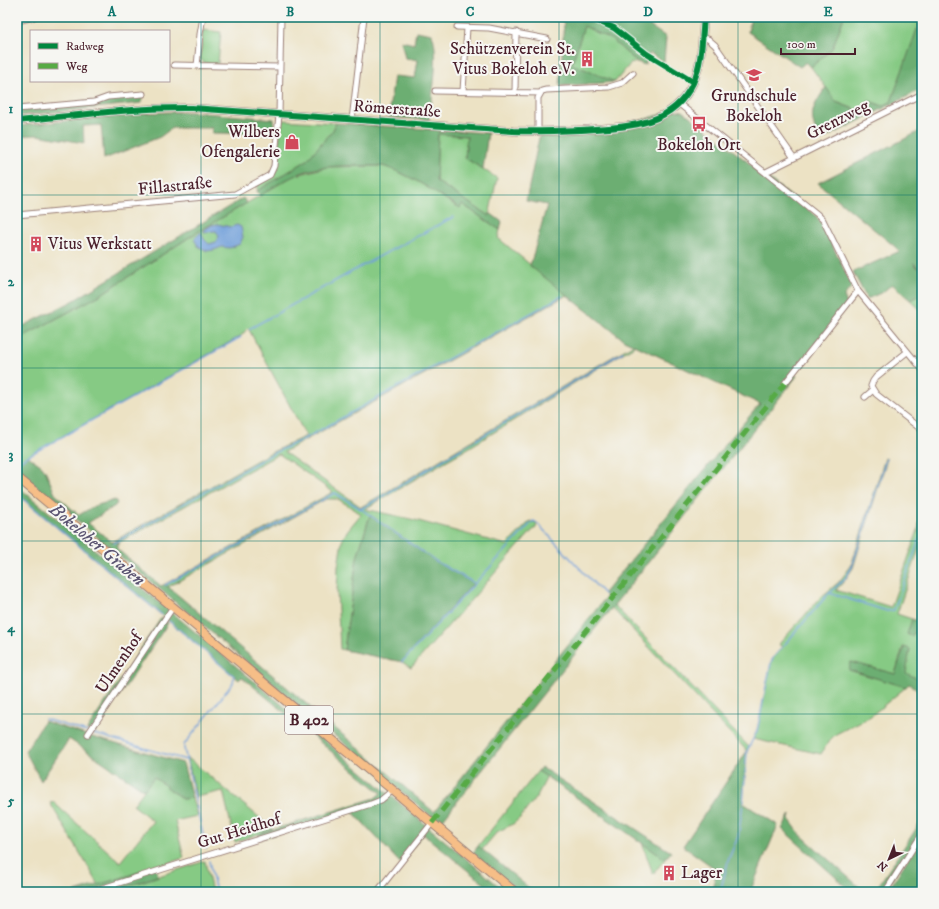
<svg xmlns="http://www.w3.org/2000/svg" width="939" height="909" viewBox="0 0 939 909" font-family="'IM FELL DW Pica',serif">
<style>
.green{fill:#86ca84;stroke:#687458}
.forest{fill:#6cae72;stroke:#5b664e}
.water{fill:#72a0da;stroke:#5e6082}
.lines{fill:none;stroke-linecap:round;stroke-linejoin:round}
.stream{stroke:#72a0da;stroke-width:1.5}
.street-casing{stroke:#9b8078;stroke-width:7}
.secondary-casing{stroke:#9b8078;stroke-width:9}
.primary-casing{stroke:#9b8078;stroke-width:10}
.street{stroke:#fff;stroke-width:5}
.secondary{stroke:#fbe5cf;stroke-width:7}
.primary{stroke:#f6be87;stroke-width:8}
.quiet{stroke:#57aa44;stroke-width:5;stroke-dasharray:10 5;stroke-linecap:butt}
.cycleway-casing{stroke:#f6f6f2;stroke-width:8}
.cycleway{stroke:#00873e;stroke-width:6}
.grid{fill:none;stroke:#0f766e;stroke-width:1;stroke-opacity:0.55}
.labels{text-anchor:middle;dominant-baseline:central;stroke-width:4;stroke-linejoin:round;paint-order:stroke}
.shield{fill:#f6f6f2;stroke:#7e6067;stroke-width:1}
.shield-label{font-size:16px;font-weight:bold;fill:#4a1f2b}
.poi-label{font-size:17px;fill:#4a1f2b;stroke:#f6f6f2;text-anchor:end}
.street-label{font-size:17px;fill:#4a1f2b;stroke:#f6f6f2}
.water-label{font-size:18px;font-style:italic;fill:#5a5371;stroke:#f6f6f2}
.neatline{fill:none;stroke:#0f766e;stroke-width:1.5}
.grid-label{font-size:13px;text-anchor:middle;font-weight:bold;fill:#0f766e}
</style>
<rect width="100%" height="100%" fill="#f6f6f2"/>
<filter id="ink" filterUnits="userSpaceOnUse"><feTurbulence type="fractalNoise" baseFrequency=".025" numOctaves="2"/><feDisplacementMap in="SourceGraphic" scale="8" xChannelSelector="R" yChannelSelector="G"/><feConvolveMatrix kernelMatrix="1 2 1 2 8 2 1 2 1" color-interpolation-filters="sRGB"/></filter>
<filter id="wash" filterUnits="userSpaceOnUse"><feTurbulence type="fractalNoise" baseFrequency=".012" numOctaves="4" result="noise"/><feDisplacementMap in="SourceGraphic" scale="16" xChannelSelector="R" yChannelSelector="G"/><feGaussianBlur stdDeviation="0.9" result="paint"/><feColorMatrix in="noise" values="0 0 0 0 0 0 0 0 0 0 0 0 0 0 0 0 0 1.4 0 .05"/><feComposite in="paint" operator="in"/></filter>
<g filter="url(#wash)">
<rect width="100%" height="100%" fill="#ece2c4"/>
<path class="green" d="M844 17H922L891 102 883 106 869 101 865 113 836 102 822 82 811 67 832 49Z
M584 26 612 40 637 62 630 64 615 82 572 64Z
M203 30 221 32 218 64C211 63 202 65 200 58Z
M282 120 336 123 333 130 306 161 257 191 258 184 275 172Z
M438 133 467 136 465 158 497 178 489 216 436 181Z
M383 166C409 174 433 191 456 206L462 204 500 230 498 238 567 295 284 452 361 507 634 344 636 345 462 452 449 459 365 509 415 520 507 545 530 521 537 523 536 528 532 531 411 668 402 662 474 583 437 562 370 515 357 558 344 650 340 649 337 592 338 566 342 541 347 531 361 514 338 499H326L168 587 165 584 333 492 279 454 118 543 116 540 268 454 306 436 248 328 241 336 17 462V340L100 295 196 233 293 176 327 167Z
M922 294V311L910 300Z
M885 458 887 459 853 568 845 580 836 590 891 607 918 530 922 503V540L897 614 912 619 908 635 913 636 918 621 922 622V681L905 673 910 649 903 647 895 674 851 662 849 670 906 687 871 716 836 734 829 741 821 754 753 739 757 731 771 663 773 658 782 648 779 644 821 597 839 582 851 566Z
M614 605 749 747 747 751 612 608Z
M188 758 273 829 235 842 223 791 196 797 188 761Z
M538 771 547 777 537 796 521 817 513 824 497 832 482 850 478 846Z
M154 777 182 799 192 798 197 816 175 821 184 858 99 885 50 803 53 802 120 862 153 821 133 805Z
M642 843 665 859 653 874Z
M205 861 212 892H127L125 887Z"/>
<path class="forest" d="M545 17H636L666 37 664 62 650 53 645 65 637 62 612 40 584 26 572 64 615 82 560 86 564 24 560 20Z
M751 17H844L832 49 811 67 806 62 800 67 748 32Z
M917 29 922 32V89L819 141C809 114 810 111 826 87L836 102 864 113 869 101 883 106 891 102Z
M416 31 432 34C440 54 432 97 429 120L388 117 394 76 415 78 418 60 405 58 401 41 414 44Z
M142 95V103L17 116V110L62 106Z
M675 110 683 111 763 174 816 216 821 222 852 286 844 296 847 304 793 372 797 376 441 822 431 816 17 470V462L28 456 42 466 46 472 55 494 79 515 94 506 115 500 117 503 115 506 88 523 112 542 116 540 118 543 117 549 161 586 165 584 434 812 606 597 604 594V593L728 441 760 404 624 340 530 266 547 205 526 201 540 133 606 131Z
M171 112H193L274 119V134L212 133V128H172L160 137 104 159 101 125 83 126 84 143 37 135 17 136V126L143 113Z
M336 123 488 133 483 169 465 158 467 136 438 134 436 181 489 216 490 213 502 222 500 230 462 204 460 208C452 203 444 197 436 193 420 182 401 172 383 166 353 166 319 163 292 177 281 182 270 189 260 196L257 191 306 161 333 130Z
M922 130V270L913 263 922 272V294L910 300 892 284 883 292 867 299 853 272 900 251 818 183Z
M243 198 247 203 196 233 100 295 17 340V329L71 302Z
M17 486 170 611 506 892H494L423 834 400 863 352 811 260 839 259 834 375 798 381 793 242 677 239 680 17 494Z
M370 515 437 562 474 583 402 662 344 650 357 558Z
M161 618 168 623 95 732 87 730Z
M912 619 918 621 913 636 907 634Z
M904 647 910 649 906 673 922 681V691L909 684 906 687 849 670 851 662 895 674Z
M44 721 92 737 183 763 192 798 182 799 154 777 144 790 69 739 41 781 25 751Z
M747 751 743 803 778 825 750 892H711L717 870 683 846Z
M541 767 671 852 665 859 538 771Z
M790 814 789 819 801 835 865 892H852L782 829Z
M922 820V832L883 892H874Z
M922 836V892H887Z
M478 846 534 892H520L473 853Z
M156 867 158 876 125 887 123 882 90 892H75Z"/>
<path class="water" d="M217 224 231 227 237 225 241 227 243 237 240 244 230 248 222 247 214 250 207 251 198 246 194 239 201 232 204 239 209 244 216 242 219 236 216 231 204 232V230L212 225Z"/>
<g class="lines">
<path class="stream" d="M249 329 371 261 453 217
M17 462 241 337
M17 494 162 615
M361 509 623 352
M114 543 274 453 304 439 562 296
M165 585 335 493 361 509 437 562 474 583
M830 593 846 577 852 567 886 459
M169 621 234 676 233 683 184 745V748L206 849
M402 662 532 522 534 521 537 523 604 594
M45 719 87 732
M91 733 186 760
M209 861 216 892
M720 892 729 858 738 837 743 803 747 751 757 731 771 663 773 658 829 593 887 611 894 610 922 532"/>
</g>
</g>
<g filter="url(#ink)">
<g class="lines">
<g class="street-casing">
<path id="street" d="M17 21 34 17
M457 27 489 28 547 39
M702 37 708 39 715 45 794 158
M174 65 280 67
M197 66 200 34 203 17
M435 91 540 93
M463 91 467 28
M515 92 516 32
M678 103 817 214 823 220 858 291 922 369
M17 109 94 102 108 97 143 94
M352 120 364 17
M538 132V98L542 91 546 90 609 87 622 83 633 73
M766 172 922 94
M17 215 235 194 270 175 274 166 279 115 281 17
M907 352 876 377 873 381 871 386 876 394 922 430
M785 383 858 291
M865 397 873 390
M88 734 173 607
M90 892 371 804 381 800 393 790
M377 892 432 823
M885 892 922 834"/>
</g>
<g class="secondary-casing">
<path id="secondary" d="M17 121C75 116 134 107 192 108L513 131C536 132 558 131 581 130 623 127 672 128 693 83 702 63 702 39 704 17"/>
</g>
<g class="primary-casing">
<path id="primary" d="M17 477 515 892"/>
</g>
<use href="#street" class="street"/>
<use href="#secondary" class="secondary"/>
<use href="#primary" class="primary"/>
<path class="quiet" d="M432 823 785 383"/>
<g class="cycleway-casing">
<path id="cycleway" d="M589 17 614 28 647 54 693 82
M17 121C75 116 134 107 192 108L513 131C536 132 558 131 581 130 623 127 672 128 693 83 702 63 702 39 704 17"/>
</g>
<use href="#cycleway" class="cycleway"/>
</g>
</g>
<path class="grid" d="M201 17V892M380 17V892M559 17V892M738 17V892M17 195H922M17 368H922M17 541H922M17 714H922"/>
<defs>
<g id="building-bare" transform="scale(1.2)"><path d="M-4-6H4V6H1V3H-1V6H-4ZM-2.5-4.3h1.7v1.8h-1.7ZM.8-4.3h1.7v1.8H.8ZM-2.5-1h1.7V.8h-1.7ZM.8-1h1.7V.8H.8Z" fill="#d1495b" stroke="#f6f6f2" stroke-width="2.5" paint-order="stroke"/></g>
<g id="school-bare" transform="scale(1.2)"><path d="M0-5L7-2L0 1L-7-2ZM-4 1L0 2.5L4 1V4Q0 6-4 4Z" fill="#d1495b" stroke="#f6f6f2" stroke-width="2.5" paint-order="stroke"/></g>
<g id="bus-bare" transform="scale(1.2)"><path d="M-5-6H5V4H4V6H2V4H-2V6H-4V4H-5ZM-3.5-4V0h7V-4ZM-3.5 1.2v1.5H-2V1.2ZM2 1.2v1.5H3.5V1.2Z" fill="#d1495b" stroke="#f6f6f2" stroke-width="2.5" paint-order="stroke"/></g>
<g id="shop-bare" transform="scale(1.2)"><path d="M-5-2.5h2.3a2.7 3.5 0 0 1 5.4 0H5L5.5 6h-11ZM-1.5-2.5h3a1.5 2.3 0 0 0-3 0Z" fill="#d1495b" stroke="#f6f6f2" stroke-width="2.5" paint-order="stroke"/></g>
</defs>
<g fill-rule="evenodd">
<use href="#building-bare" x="587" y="59"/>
<use href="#school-bare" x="754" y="75"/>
<use href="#bus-bare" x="699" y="124"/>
<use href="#shop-bare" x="292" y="142"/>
<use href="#building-bare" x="36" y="244"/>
<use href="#building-bare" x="669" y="873"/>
</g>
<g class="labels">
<rect class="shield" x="285" y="706" width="48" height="28" rx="3"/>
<g class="shield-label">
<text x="309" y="720">B 402</text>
</g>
<g class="poi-label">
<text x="575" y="49">Schützenverein St.<tspan x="575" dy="20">Vitus Bokeloh e.V.</tspan></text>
<text x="754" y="96" text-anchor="middle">Grundschule<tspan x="754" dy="20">Bokeloh</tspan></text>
<text x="280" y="132">Wilbers<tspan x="280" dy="20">Ofengalerie</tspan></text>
<text x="699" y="145" text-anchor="middle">Bokeloh Ort</text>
<text x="48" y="244" text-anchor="start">Vitus Werkstatt</text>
<text x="681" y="873" text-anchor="start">Lager</text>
</g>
<g class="street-label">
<text transform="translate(397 109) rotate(4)">Römerstraße</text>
<text transform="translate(838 120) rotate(-27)">Grenzweg</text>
<text transform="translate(175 186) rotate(-6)">Fillastraße</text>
<text transform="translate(119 663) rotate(-56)">Ulmenhof</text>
<text transform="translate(239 831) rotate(-17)">Gut Heidhof</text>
</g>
<g class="water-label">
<text transform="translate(97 545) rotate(40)">Bokeloher Graben</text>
</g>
</g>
<rect width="939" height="909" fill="none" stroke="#f6f6f2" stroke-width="44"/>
<rect x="30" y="30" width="140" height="52" fill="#f6f6f2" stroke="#b1a0a2"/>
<rect x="38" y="43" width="20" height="6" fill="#00873e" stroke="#b1a0a2"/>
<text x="66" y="50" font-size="12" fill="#4a1f2b">Radweg</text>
<rect x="38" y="63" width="20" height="6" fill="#57aa44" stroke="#b1a0a2"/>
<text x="66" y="70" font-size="12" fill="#4a1f2b">Weg</text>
<g transform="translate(889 859) rotate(223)" stroke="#f6f6f2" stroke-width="3" paint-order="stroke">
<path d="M0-3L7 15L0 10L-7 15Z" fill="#4a1f2b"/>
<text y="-6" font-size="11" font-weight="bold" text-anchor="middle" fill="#4a1f2b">N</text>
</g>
<path d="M781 48v6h74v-6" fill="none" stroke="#4a1f2b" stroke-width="2"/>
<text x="787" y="48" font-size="12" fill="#4a1f2b" stroke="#f6f6f2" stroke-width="3" paint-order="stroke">100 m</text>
<rect x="22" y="22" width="895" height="865" class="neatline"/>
<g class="grid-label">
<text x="112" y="16">A</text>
<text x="290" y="16">B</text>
<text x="470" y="16">C</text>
<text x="648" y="16">D</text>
<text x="828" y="16">E</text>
<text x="11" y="113">1</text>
<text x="11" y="286">2</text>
<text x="11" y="459">3</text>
<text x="11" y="632">4</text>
<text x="11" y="805">5</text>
</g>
</svg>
